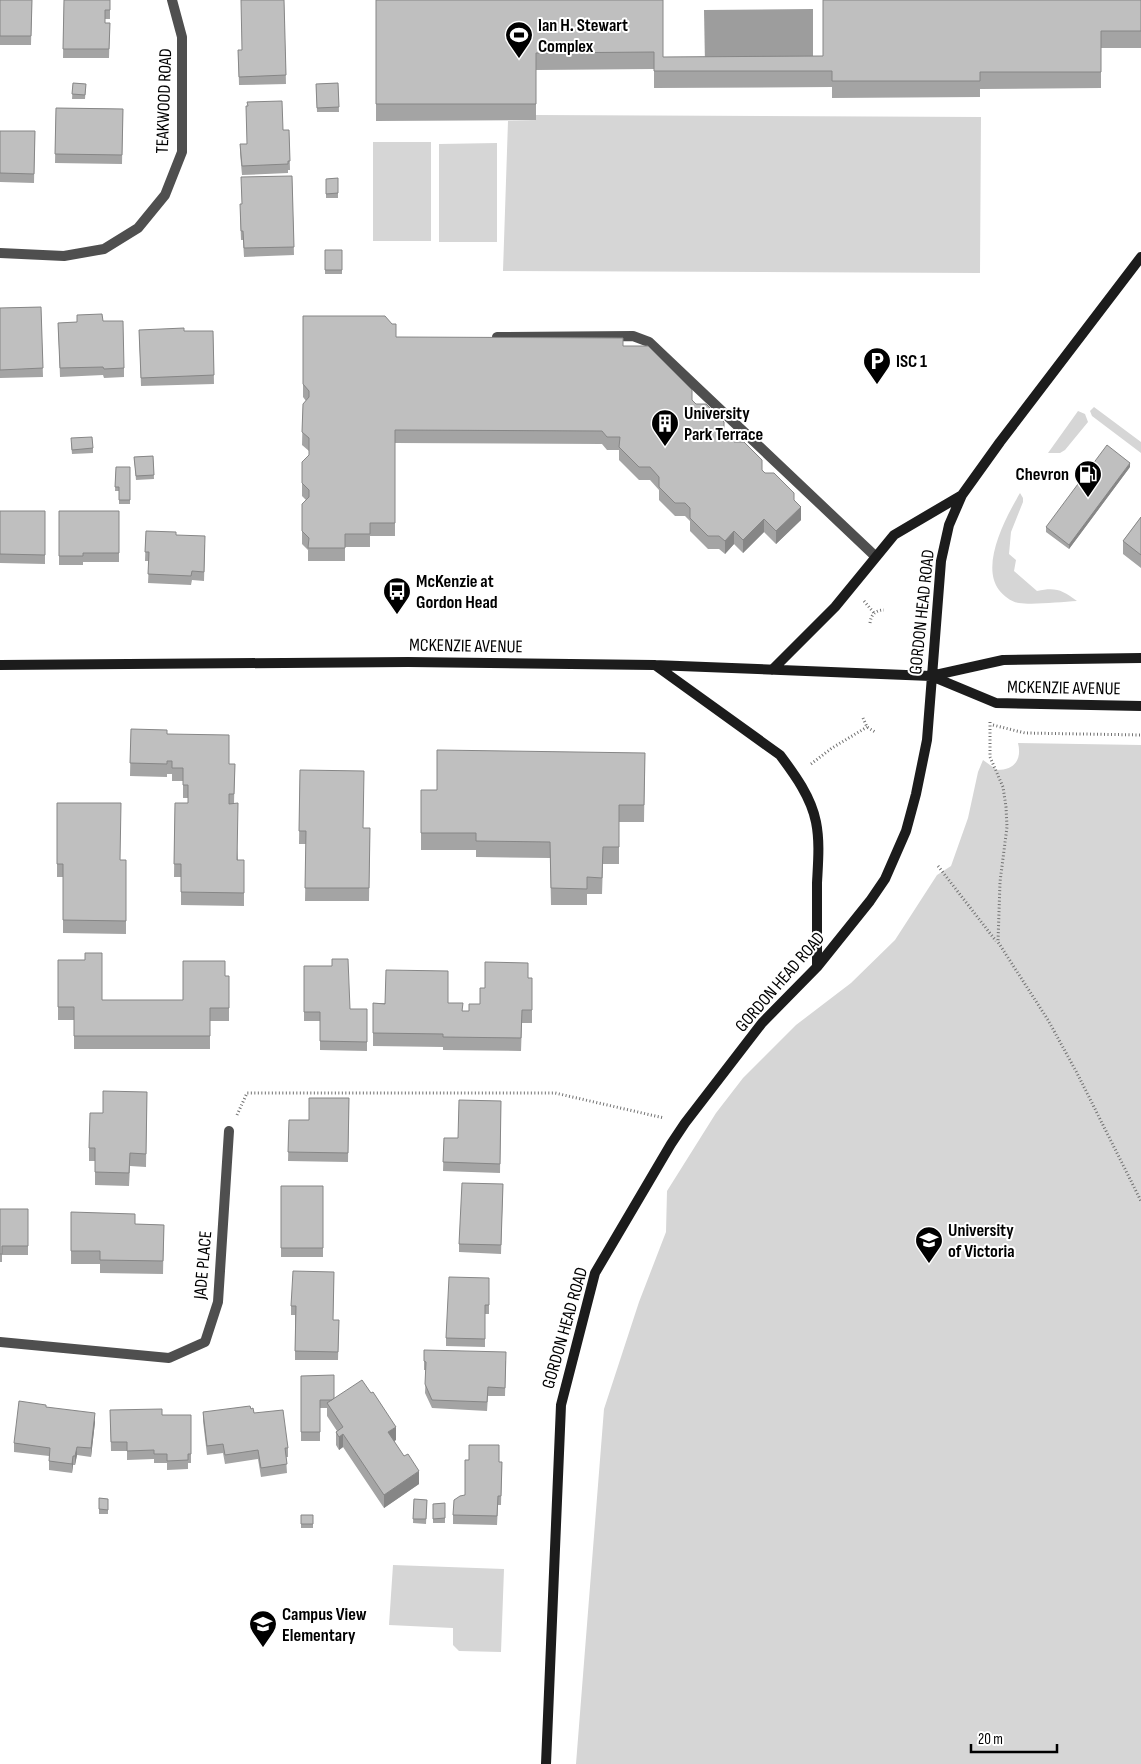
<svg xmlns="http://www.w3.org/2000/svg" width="1141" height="1764" viewBox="0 0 1141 1764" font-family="'Sofia Sans Condensed',sans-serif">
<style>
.green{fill:#d6d6d6}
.water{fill:#9d9d9d}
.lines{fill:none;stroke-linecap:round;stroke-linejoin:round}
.path{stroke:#717171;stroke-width:3;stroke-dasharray:1 2.5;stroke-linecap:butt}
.lane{stroke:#4f4f4f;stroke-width:10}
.street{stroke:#4f4f4f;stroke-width:10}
.secondary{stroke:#1c1c1c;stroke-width:10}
.wall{fill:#a4a4a4}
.shaded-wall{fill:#868686}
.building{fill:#bfbfbf;stroke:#868686}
.labels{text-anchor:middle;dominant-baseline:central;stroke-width:4;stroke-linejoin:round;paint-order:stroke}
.poi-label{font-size:18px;font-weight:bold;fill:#000;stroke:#fff;text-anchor:start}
.street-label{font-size:18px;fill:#000;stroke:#fff}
</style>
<rect width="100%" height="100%" fill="#fff"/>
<path class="green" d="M536 115 981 117 980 273 503 271 508 121 536 120Z
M373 142H431V241H373Z
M497 143V242H439V144Z
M1094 407 1141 442V453L1092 416 1090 411Z
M1078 411 1085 414 1088 422 1065 450 1060 453H1048Z
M1020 493 1023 498V502L1011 532 1009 554 1016 560 1014 571 1037 591C1056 587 1062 590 1077 601 1061 602 1033 605 1019 603 1011 602 1004 596 999 590 980 565 1006 517 1020 493Z
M1018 743 1141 745V1764H576L604 1409 639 1302 666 1232 667 1191 716 1113 743 1078 796 1025 851 983 895 940 937 875 951 866 968 818 978 772 983 760 997 770C1015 770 1022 759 1018 743Z
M393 1565 504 1569 501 1652 459 1651 453 1645V1628L389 1625Z"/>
<path class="water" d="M813 9V63L705 64 704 10Z"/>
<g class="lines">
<path class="path" d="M864 601 874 613
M870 623C871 614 876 610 884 610
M863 718 867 727 875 732
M990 722V757L1003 787 1006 807 1007 827 1000 882 998 942 1048 1020 1077 1073 1141 1201
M993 725 1025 733 1141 735
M811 764 832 748 867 727
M938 866 996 941
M237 1115 247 1093H555L664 1118"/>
<path class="lane" d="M497 337 633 336 649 342 875 556"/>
<path class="street" d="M0 253 64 256 104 249 138 228 165 195 182 152V37L172 0
M0 1342 169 1358 205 1342 218 1302 229 1131"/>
<path class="secondary" d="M0 665 408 662 654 665 931 676 1003 660 1141 658
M655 665 780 755C795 775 811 797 816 822 820 842 818 863 817 883 817 911 817 939 817 967
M772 670 835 607 894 535 962 495
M931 676 996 703 1141 706
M546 1764 561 1405 595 1273 671 1144 685 1123 762 1023 817 967 870 901 885 879 906 831 916 794 927 740 941 561 949 525 962 495 1000 442 1141 257"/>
</g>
<path class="wall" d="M0 0H32L31 45H0Z
M64 0H110V19H105V23H110L109 58H63Z
M284 0 286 84 239 85 238 50H242Z
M376 0H663V57L823 56 1141 0V48H1101V88L980 89V97L832 98V87L654 88V69L536 70V120L376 121Z
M73 83 86 84 85 99H72Z
M338 83 339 112H317L316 84Z
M56 108 123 109 122 164 55 163Z
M283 130H289L290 170H288V173L242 175 240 153V144H247Z
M0 131H35L34 183 0 182Z
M292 176 294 255 244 257 243 240H241L240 213 242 204Z
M338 178V198H326V179Z
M325 250H342V274H325Z
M41 307 43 377 0 378V308Z
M303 316 396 337 623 346 692 400 762 470 794 500 801 520 776 544 764 532 743 553 734 544 725 554 719 549H708L690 531V521L685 516H675L659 500V490L650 480H639L619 460V450H607L602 444 395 443V536H370V547H345V561H308V550L302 544V504L306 500 302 496V483L309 455V451L302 445 303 404 306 401 303 397Z
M103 321 124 368V377L104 378 103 375 60 377 58 323Z
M139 330 184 331H213L214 384 141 386Z
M71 443 93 448V453L72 454Z
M153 456 154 479 136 480 134 457Z
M116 467H130V504H119V491H115Z
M1130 467 1069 549 1046 532V527Z
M0 511H45V564L0 563Z
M59 511H119V562H83V565H59Z
M1141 517V568L1123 554V541Z
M146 531 176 535 205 545 204 581 192 580 191 585 148 583 149 561H145Z
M131 729 167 734 229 764H235L234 803 238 860H244V906L181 905V877H174L175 803H188V798H183V781H172V774H167V777L130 776Z
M645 753 644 822H619V864H603L602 894H587V905H551L550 858 476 857V850H421V790H437Z
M300 770 363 828H370L369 901H305L306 844H299Z
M57 803 120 860H126V934L63 933V877H57Z
M58 960 102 1000H183L225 976H229V1021H210V1049H74V1020H58Z
M304 966 350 1009H367V1051L320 1050V1021H304Z
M532 978V1023H522L521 1051 443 1050V1047L373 1046V1003H448L463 1011H469L480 1004 485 988Z
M147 1092 146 1167 130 1166 129 1186 95 1185V1161H89V1148L103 1113Z
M349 1098 348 1162 288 1161 289 1120H309Z
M501 1101 500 1173 443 1171 444 1138H458Z
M503 1184 501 1254 459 1252V1244Z
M281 1186H323V1257H281Z
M0 1209H28V1255H2V1262H0Z
M71 1212 135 1224 164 1225 163 1274 100 1273V1264H71Z
M334 1272 333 1320H339L338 1360H295V1315H291V1306Z
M489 1278V1314H485V1347L446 1346V1338Z
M424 1361H506L505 1396H488L487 1411 432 1408 425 1393 426 1370H424Z
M301 1376 396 1440 394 1441 419 1484 384 1508 343 1447 339 1450 336 1445V1432L337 1431 327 1416V1408H320V1441H301Z
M46 1407 95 1422 91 1457 77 1455 75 1465H73L72 1473 49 1470V1456L14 1452V1443Z
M251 1409 254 1413 288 1448V1457H286L287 1473 261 1477 258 1459 225 1464 223 1453 207 1455 203 1421V1412Z
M110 1410 162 1415H191V1463H188V1469L167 1470V1463H154V1459L127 1460V1451H111Z
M499 1462H502L501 1505H498L497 1525 453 1524V1515L465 1495Z
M99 1498 108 1499V1514H99Z
M414 1499 427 1500 426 1524 413 1523Z
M445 1503V1523H433V1504Z
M301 1515H313V1528H301Z"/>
<path class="shaded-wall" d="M1130 463V467L1069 549V545Z
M801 507V520L776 544V531Z
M764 519V532L743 553V540Z
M734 531V544L725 554V541Z
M95 1413V1422L91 1457V1448Z
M396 1427V1440L388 1445V1432Z
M343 1434V1447L339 1450V1437Z
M77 1447V1455L75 1465V1456Z
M73 1456V1465L72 1473V1464Z
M419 1471V1484L384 1508V1495Z"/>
<path class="building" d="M0 0H32L31 36H0Z
M64 0H110V10H105V23H110L109 49H63Z
M241 0H284L286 75 239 77 238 50H242Z
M376 0H663V57L823 56V0H1141V31H1101V72H980V81H832V71H654V52L536 53V104H376Z
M73 83 86 84 85 95 72 94Z
M338 83 339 107 317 108 316 84Z
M282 101 283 130H289L290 161H288V164L242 166 240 144H247L246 106H248L247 102Z
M56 108 123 109 122 155 55 154Z
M0 131H35L34 174 0 173Z
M292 176 294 247 244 248 243 231H241L240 204H242L241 177Z
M338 178V193L326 194V179Z
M325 250H342V270H325Z
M41 307 43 368 0 370V308Z
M102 314 103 321H123L124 368 104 369 103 367 60 368 58 323 77 322V315Z
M303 316H385L392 324H396V337L623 338V346H648L692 390V400L696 404H706L724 422V432L734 442H744L762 460V470L765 473H774L794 493V500L801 507 776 531 764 519 743 540 734 531 725 541 719 536H708L690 518V508L685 503H675L659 487V477L650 467H639L619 447 620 437H607L602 431 395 430V523H370V534H345V548H308L309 538 302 531V504L309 497V490L302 483V462L309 455V438L302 432 303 404 309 397V391L303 384Z
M184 328V331H213L214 375 141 378 139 330Z
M92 437 93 448 72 450 71 438Z
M1107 445 1130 463 1069 545 1046 527Z
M153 456 154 475 136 476 134 457Z
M116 467H130V500H119V487H115Z
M0 511H45V555L0 554Z
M59 511H119V553H83V556H59Z
M1141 517V555L1123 541Z
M146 531 176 532V535L205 536 204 572 192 571 191 576 148 574 149 552H145Z
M131 729 167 730V734L229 735V764H235L234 794H229V804L238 803 237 860H244V893L181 892V864H174L175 803H188V785H183V768H172V761H167V764L130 763Z
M437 750 645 753 644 805H619V847H603L602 878 587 877V889L551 888 550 842 476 841V833H421V790H437Z
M300 770 364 771 363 828H370L369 888H305L306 831H299Z
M57 803H121L120 860H126V921L63 920V864H57Z
M85 953H102V1000H183V961H225V976H229V1008H210V1036H74V1007H58V960H85Z
M332 959H348L350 1009H367V1042L320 1041V1012H304V966H332Z
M485 962 528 963V978H532V1010H522L521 1038 443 1037V1034L373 1033V1003L385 1004 386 970 448 971V1003H463L462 1011H469V1004H480V988H485Z
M103 1091 147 1092 146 1154 130 1153 129 1173 95 1172V1148H89L90 1113H103Z
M309 1098H349L348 1153 288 1152 289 1120H309Z
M459 1100 501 1101 500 1164 443 1162 444 1138H458Z
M462 1183 503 1184 501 1245 459 1244Z
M281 1186H323V1248H281Z
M0 1209H28V1246H2V1254H0Z
M71 1212 135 1214V1224L164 1225 163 1261 100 1260V1251H71Z
M293 1271 334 1272 333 1320H339L338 1352 295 1351 296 1306H291Z
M449 1277 489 1278V1305H485V1339L446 1338Z
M424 1350 506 1352 505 1388 488 1387 487 1402 432 1400 425 1384 426 1362 424 1361Z
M334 1375V1398L332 1400H320V1432H301V1376Z
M362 1380 371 1393 373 1392 396 1427 388 1432 404 1456 408 1454 419 1471 384 1495 343 1434 339 1437 336 1432 343 1427 327 1403Z
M19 1401 46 1405V1407L95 1413 91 1448 77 1447 75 1456H73L72 1464 49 1461 50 1448 14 1443Z
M250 1406 251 1409 253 1408 254 1413 283 1410 288 1448H285L287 1464 261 1468 258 1450 225 1455 223 1444 207 1446 203 1412Z
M162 1409V1415H191V1454H188V1460L167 1461V1454H154V1450L127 1451V1442H111L110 1410Z
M469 1445H499V1462H502L501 1496H498L497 1516 453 1515 454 1500 460 1496 465 1495V1460H469Z
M99 1498 108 1499V1510L99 1509Z
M414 1499 427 1500 426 1519H413Z
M445 1503V1518L433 1519V1504Z
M301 1515H313V1524H301Z"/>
<defs>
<g id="stadium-pin" transform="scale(1.4375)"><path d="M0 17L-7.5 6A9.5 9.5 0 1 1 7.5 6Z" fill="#000" stroke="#fff"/><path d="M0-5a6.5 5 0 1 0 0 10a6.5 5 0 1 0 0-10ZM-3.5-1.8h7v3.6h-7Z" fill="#fff"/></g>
<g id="parking-pin" transform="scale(1.4375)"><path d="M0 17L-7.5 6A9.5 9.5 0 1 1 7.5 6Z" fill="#000" stroke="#fff"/><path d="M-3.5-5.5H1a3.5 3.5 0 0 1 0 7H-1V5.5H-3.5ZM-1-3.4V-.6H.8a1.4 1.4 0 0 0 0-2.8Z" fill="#fff"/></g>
<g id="building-pin" transform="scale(1.4375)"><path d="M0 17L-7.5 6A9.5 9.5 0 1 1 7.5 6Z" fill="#000" stroke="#fff"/><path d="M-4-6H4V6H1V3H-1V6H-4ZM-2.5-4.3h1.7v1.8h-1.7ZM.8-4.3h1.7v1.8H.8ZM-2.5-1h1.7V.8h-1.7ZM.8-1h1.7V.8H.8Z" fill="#fff"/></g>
<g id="fuel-pin" transform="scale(1.4375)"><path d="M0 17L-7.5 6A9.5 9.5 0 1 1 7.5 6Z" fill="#000" stroke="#fff"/><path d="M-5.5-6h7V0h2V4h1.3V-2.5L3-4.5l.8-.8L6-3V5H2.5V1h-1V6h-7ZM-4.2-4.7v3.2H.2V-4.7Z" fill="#fff"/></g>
<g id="bus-pin" transform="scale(1.4375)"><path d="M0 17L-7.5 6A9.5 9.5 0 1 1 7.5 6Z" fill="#000" stroke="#fff"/><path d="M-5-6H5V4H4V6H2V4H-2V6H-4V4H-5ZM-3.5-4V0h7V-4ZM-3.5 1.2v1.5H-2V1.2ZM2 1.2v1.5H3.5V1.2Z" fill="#fff"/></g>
<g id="university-pin" transform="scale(1.4375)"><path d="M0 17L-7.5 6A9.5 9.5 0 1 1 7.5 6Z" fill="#000" stroke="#fff"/><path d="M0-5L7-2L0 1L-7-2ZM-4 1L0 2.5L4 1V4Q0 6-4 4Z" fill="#fff"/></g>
<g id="school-pin" transform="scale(1.4375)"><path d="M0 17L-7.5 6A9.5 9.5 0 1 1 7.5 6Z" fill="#000" stroke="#fff"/><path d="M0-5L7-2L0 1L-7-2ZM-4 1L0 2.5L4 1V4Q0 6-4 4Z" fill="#fff"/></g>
</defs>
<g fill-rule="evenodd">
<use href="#stadium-pin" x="519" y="35"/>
<use href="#parking-pin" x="877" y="361"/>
<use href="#building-pin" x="665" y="423"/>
<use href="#fuel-pin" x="1088" y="474"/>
<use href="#bus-pin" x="397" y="591"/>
<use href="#university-pin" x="929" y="1240"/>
<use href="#school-pin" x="263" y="1624"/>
</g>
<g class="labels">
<g class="poi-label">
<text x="538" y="25">Ian H. Stewart<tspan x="538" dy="21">Complex</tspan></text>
<text x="896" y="361">ISC 1</text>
<text x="684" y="413">University<tspan x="684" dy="21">Park Terrace</tspan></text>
<text x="1069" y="474" text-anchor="end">Chevron</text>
<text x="416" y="581">McKenzie at<tspan x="416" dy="21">Gordon Head</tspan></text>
<text x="948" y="1230">University<tspan x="948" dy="21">of Victoria</tspan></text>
<text x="282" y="1614">Campus View<tspan x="282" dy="21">Elementary</tspan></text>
</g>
<g class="street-label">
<text transform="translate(164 101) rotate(-88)">TEAKWOOD ROAD</text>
<text transform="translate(922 612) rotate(-84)">GORDON HEAD ROAD</text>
<text transform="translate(466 646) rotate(1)">MCKENZIE AVENUE</text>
<text transform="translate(1064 688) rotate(1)">MCKENZIE AVENUE</text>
<text transform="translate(780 982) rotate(-49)">GORDON HEAD ROAD</text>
<text transform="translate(203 1265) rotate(-85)">JADE PLACE</text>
<text transform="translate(565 1328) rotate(-74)">GORDON HEAD ROAD</text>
</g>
</g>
<path d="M971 1744v8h86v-8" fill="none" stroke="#000000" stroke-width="2.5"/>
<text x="978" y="1744" font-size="15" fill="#000000" stroke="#ffffff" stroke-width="4" paint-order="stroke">20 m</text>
</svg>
